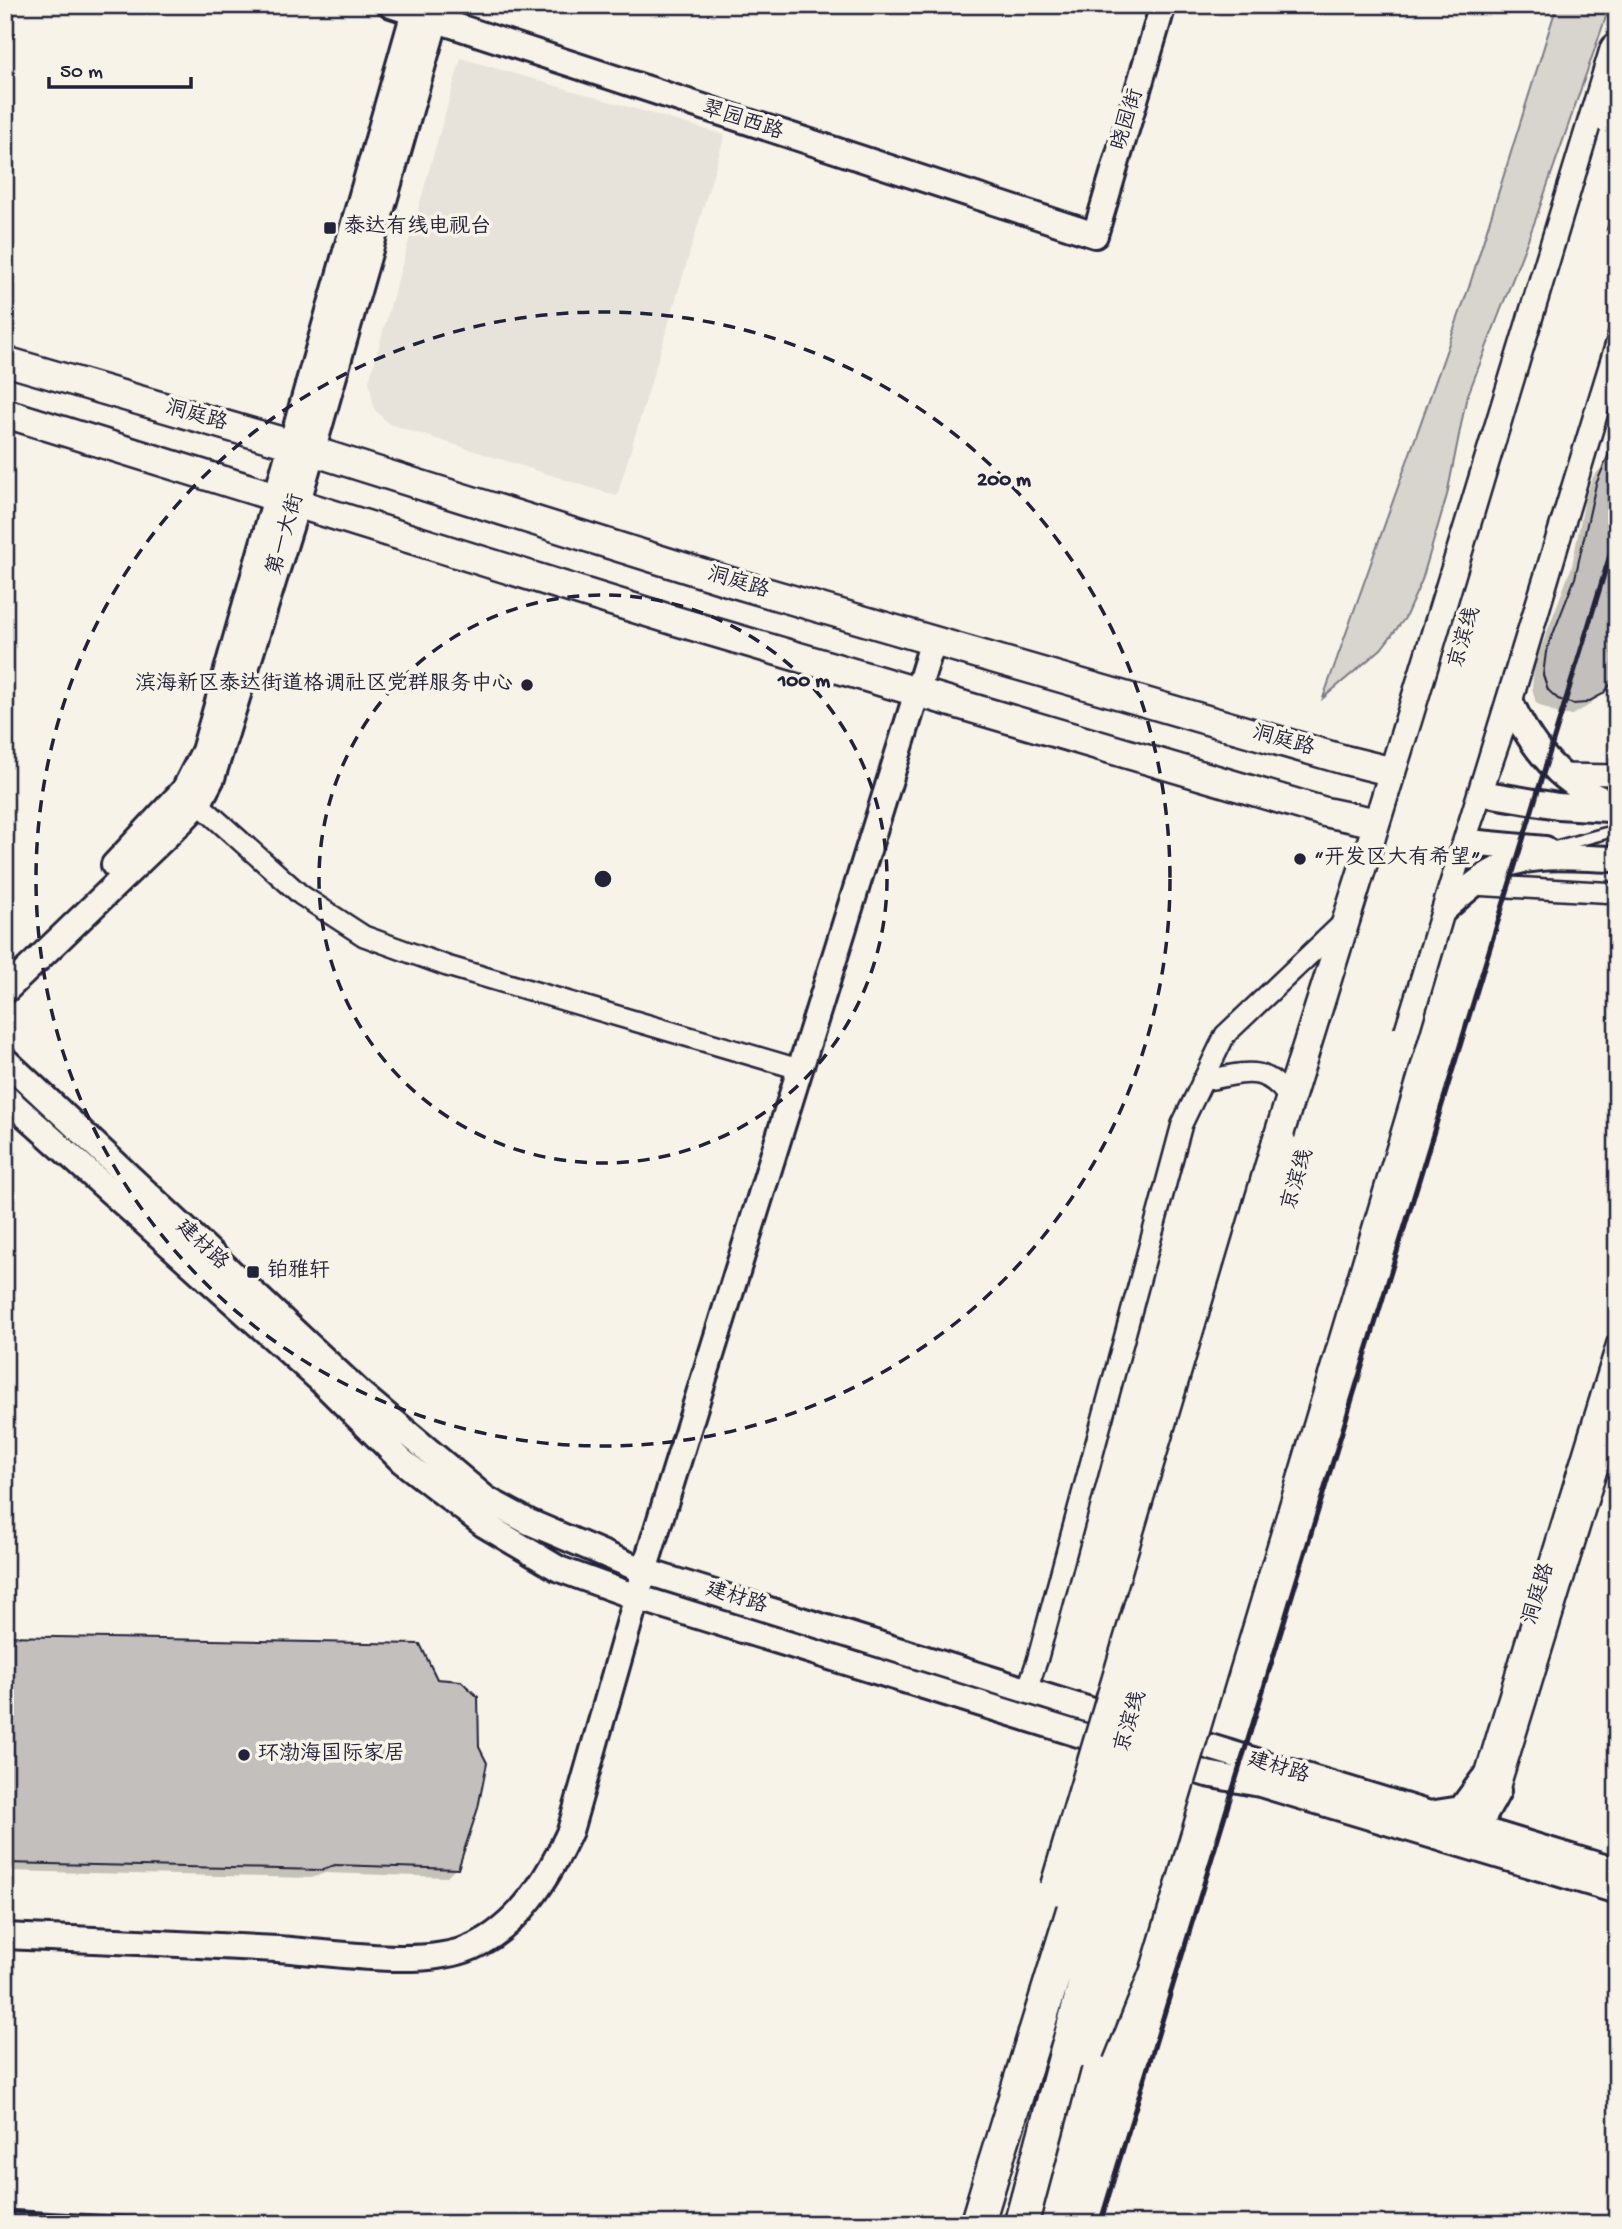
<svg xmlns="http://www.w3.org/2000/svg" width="1622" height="2229" viewBox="0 0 1622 2229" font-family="'Gochi Hand','LXGW WenKai TC',sans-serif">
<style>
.built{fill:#e7e3db}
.green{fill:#d8d5cf;stroke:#7d7c85;stroke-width:2}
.shadow{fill:#0003}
.building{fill:#c2bfbd;stroke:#22223b;stroke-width:2}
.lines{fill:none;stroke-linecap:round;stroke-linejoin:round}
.service-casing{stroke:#22223b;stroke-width:15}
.minor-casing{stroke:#22223b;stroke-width:24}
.tertiary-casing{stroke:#22223b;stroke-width:30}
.secondary-casing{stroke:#22223b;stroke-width:33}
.trunk-casing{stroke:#22223b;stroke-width:38}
.service{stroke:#f7f3e8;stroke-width:10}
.minor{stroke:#f7f3e8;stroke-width:19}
.tertiary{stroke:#f7f3e8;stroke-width:24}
.secondary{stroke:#f7f3e8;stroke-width:28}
.trunk{stroke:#f7f3e8;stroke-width:33}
.rail{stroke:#22223b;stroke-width:5}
.trunk-bridge-casing{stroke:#22223b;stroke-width:38;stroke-linecap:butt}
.trunk-bridge{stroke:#f7f3e8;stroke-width:33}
.ring{fill:none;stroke:#22223b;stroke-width:3.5;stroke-dasharray:12 9}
.poi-dot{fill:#22223b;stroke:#f7f3e8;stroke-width:2.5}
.labels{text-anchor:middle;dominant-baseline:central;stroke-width:7;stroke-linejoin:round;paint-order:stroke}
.street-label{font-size:21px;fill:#22223b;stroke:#f7f3e8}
.poi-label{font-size:21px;fill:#22223b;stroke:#f7f3e8;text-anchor:start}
.centre{fill:#22223b;stroke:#f7f3e8;stroke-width:3.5}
.ring-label{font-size:21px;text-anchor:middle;font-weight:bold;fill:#22223b;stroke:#f7f3e8;stroke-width:7;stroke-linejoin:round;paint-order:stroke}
</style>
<rect width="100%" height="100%" fill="#f7f3e8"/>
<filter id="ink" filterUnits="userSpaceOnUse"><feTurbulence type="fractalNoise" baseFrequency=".0143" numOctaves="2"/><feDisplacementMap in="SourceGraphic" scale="14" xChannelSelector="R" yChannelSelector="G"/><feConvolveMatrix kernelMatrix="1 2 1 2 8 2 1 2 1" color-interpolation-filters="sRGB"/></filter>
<g filter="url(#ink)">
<path class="built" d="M461 58 725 135 617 496 389 424 374 409 369 381Z"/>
<path class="green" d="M1557 5H1610L1535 221 1466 400 1447 495 1422 580 1405 618 1381 649 1323 698 1469 287Z"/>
<path class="shadow" d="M1617 451V637L1601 693 1588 706 1572 715H1560L1536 703 1532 688 1534 666 1572 566 1585 498 1593 477Z
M5 1637 456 1868 447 1877 325 1873 311 1878 5 1871Z"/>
<path class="building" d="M1617 435 1616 666 1611 684 1603 694 1586 703 1573 704 1558 699 1548 690 1543 675 1546 652 1575 578 1596 484Z
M5 1636 420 1644 437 1679 461 1681 478 1697 479 1747 487 1763 478 1808 458 1869 335 1865 321 1870 5 1863Z"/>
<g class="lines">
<g class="service-casing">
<path id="service" d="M1551 848 1617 830"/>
</g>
<g class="minor-casing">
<path id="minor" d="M1557 774 1617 775
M188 794 301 895 364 936 447 966 802 1070
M1473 885 1617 893
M1202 1081C1243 1074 1265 1061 1291 1101
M1027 1690 1037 1661 1182 1124 1225 1035 1344 922
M1479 1794 1617 1343
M1495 1802 1617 1405"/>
</g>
<g class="tertiary-casing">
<path id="tertiary" d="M391 5 1095 235 1163 5
M1507 693C1527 743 1562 790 1617 804
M1475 792 1558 806 1609 809
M1458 841 1545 849
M114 865 184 790 204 751 416 5
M1436 917C1458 898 1479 876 1507 865 1540 852 1582 859 1617 859
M5 991 182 821 199 803 212 778 297 505 440 5
M5 1060 361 1394 486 1499 529 1522 644 1571 1122 1720
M5 1097 318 1378 402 1461 483 1524 559 1569 636 1597 1117 1746
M1174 1736 1617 1871
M1165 1761 1207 1774 1260 1784 1617 1891
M1435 1813 1461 1809 1483 1779
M1464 1834 1482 1820 1498 1791
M5 1936C96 1940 186 1944 277 1949 330 1952 423 1969 472 1947 520 1926 549 1876 570 1831L644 1571 933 641"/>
</g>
<g class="secondary-casing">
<path id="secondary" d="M5 361 293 445 737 584 1345 760 1418 778
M5 413 676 621 1325 812 1401 828"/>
</g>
<g class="trunk-casing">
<path id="trunk" d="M1398 1044 1458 841 1496 731 1617 323
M1279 1143 1385 809 1617 50
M977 2224 995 2164"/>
</g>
<use href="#service" class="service"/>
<use href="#minor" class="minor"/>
<use href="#tertiary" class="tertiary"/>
<use href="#secondary" class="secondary"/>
<use href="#trunk" class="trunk"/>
<path class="rail" d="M5 2211 240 2224
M1100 2224 1617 532"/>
<g class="trunk-bridge-casing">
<path id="trunk-bridge" d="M1057 1888 1279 1143
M1087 2051 1123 1962 1398 1044
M995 2164 1441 722 1617 135
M1021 2224 1109 1895 1617 243"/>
</g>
<use href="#trunk-bridge" class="trunk-bridge"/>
</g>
</g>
<g class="ring">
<circle cx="603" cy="879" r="284"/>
<circle cx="603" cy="879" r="567"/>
</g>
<g class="poi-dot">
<rect x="323" y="221" width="14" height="14" rx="3.5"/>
<circle cx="527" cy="685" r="7"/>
<circle cx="1300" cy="859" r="7"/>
<rect x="246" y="1265" width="14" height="14" rx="3.5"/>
<circle cx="244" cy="1755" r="7"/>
</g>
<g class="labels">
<g class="street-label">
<text transform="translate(1129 120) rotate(-73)">晓园街</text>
<text transform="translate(742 122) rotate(18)">翠园西路</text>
<text transform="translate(196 417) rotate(16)">洞庭路</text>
<text transform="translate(287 535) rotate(-74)">第一大街</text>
<text transform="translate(738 584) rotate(17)">洞庭路</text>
<text transform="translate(1466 638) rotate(-73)">京滨线</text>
<text transform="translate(1283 742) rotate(16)">洞庭路</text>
<text transform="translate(1299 1180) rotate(-73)">京滨线</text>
<text transform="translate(201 1246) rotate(43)">建材路</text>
<text transform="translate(1540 1594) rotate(-73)">洞庭路</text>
<text transform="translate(736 1599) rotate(17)">建材路</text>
<text transform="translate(1132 1722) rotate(-73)">京滨线</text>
<text transform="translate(1278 1769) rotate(17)">建材路</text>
</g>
<g class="poi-label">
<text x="344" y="228">泰达有线电视台</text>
<text x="513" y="685" text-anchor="end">滨海新区泰达街道格调社区党群服务中心</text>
<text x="1314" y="859">“开发区大有希望”</text>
<text x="267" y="1272">铂雅轩</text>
<text x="258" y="1755">环渤海国际家居</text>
</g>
</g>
<circle cx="603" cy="879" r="10" class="centre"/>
<g class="ring-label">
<text x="1004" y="485">200 m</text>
<text x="804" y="686">100 m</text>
</g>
<rect width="1622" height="2229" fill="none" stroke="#f7f3e8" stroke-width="28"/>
<rect x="14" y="14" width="1594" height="2201" fill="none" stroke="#22223b" stroke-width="2.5" filter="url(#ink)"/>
<path d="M49 77v10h142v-10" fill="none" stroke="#22223b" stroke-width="3.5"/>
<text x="60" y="77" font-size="21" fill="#22223b" stroke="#f7f3e8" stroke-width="5" paint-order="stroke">50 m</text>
</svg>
